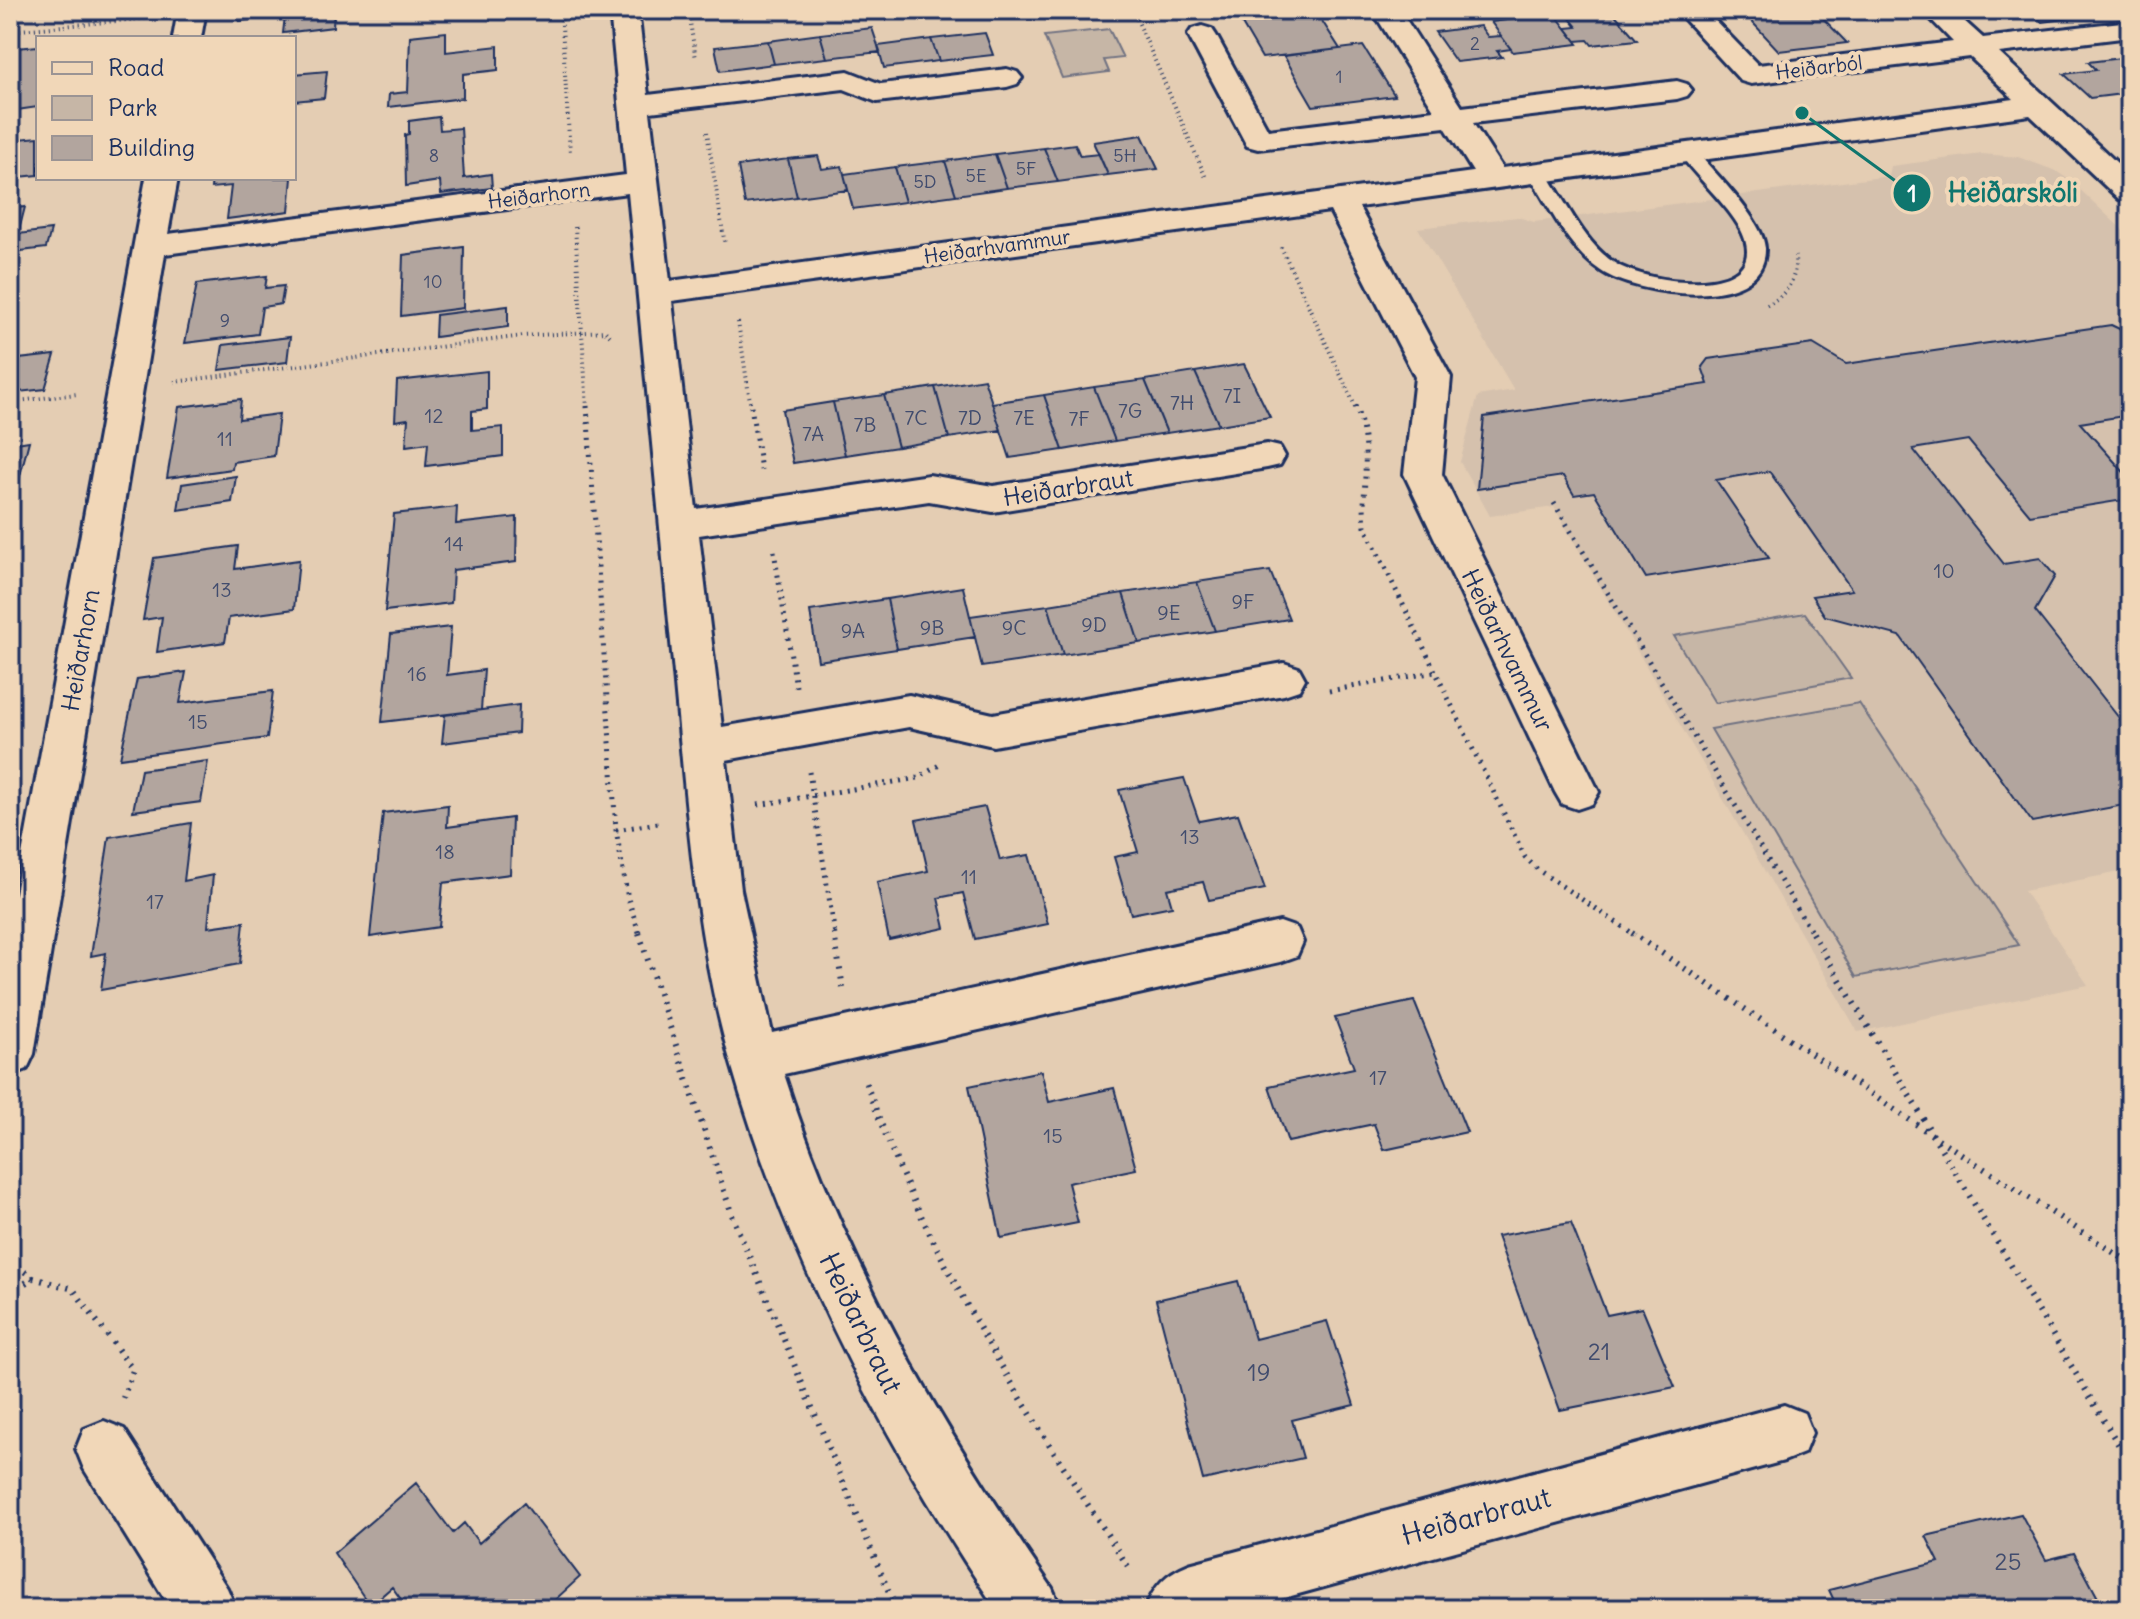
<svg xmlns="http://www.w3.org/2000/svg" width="2140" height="1619" viewBox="0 0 2140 1619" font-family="Delius,sans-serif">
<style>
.built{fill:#d5c1ad}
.green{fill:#c6b6a6;stroke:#707282;stroke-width:2}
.building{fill:#b2a59e;stroke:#1b2f5e;stroke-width:2}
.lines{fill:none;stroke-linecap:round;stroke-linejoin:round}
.service-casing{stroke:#1b2f5e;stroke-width:6}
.minor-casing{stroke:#1b2f5e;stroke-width:6}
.path-far2{stroke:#1b2f5e;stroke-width:4;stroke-dasharray:1 4;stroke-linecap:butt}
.path-far1{stroke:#1b2f5e;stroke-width:5;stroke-dasharray:2 6;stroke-linecap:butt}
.path{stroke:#1b2f5e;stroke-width:6;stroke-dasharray:2 7;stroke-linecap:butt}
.service{fill:#f1d7b8;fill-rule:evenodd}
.minor{fill:#f1d7b8;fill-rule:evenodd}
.labels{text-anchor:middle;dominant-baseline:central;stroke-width:8;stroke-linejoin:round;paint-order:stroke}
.far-number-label{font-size:18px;fill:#414c6e}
.far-street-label{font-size:20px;fill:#1b2f5e;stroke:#f1d7b8}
.number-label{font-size:20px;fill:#414c6e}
.street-label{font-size:24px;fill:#1b2f5e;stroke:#f1d7b8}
.near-number-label{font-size:24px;fill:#414c6e}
.near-street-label{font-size:28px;fill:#1b2f5e;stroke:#f1d7b8}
.leader{fill:none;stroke:#0f766e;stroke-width:3}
.callout-dot{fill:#0f766e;stroke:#f1d7b8;stroke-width:3}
.mark-label{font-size:24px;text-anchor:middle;font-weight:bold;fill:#fff}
.callout-label{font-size:26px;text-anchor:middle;font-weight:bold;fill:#0f766e;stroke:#f1d7b8;stroke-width:8;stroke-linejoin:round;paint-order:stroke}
</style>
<rect width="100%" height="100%" fill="#e4cdb3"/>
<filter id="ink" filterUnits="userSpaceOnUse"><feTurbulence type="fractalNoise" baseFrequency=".0125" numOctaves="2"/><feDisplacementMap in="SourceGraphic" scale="16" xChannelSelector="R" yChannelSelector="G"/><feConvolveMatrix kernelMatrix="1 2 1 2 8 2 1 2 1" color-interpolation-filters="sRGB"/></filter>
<g filter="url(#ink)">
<path class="built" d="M1982 154 2018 157 2056 171 2071 181 2130 237V870L2024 891 2088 985 1858 1032 1554 507 1490 516 1460 462 1478 396 1514 390 1418 228 1518 217 1534 222 1889 176 1891 166Z"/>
<path class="green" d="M1109 29 1123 58 1104 60 1109 72 1062 78 1044 36Z
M1805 613 1851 678 1715 703 1674 636Z
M1859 703 2019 945 1856 977 1711 729Z"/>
<path class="building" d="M78 10H122L77 16Z
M240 10H334L333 27 283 33 285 16 239 21Z
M1255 10H1315L1340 49 1262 58 1235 12Z
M1741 10H1815L1847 43 1779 51Z
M2028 10H2112L2115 12 2042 22Z
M1612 11 1637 40 1592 45 1588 40 1576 41 1566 28 1577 27 1568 16Z
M1555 14 1578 44 1513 52 1491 22Z
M1480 26 1488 37 1501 36 1511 49 1497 51 1502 57 1456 62 1435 32Z
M872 28 880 52 827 58 820 34Z
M446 32V52L498 46V70L463 74V98L388 107 389 94 408 92 410 36Z
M985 33 993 55 939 61 931 39Z
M820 34 827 58 774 64 768 41Z
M931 39 939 61 884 68 878 46Z
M768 41 774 64 720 71 715 47Z
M38 46V107L10 111V70L16 48Z
M1363 46 1395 96 1313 106 1284 56Z
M2130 57V93L2090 98 2064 74 2096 70 2088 62Z
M327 71 324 98 294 101V74Z
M439 117 440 130 461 128 464 178 491 174 492 188 441 194 440 181 406 186 405 135 409 134V121Z
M1142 135 1158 169 1108 175 1093 142Z
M38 137V175L10 178V140Z
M1075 144 1080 156 1099 154 1108 175 1058 182 1044 148Z
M1044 148 1058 182 1007 188 995 154Z
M995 154 1007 188 956 195 945 161Z
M818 156 822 169 842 166 848 190 797 197 788 159Z
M788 159 797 197 745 204 738 166Z
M945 161 956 195 905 202 895 167Z
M895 167 905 202 853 209 844 174Z
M212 178H292L289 211 227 219 231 186 211 188Z
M25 207 18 234 51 230 46 248 13 252 10 262V209Z
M464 247 463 308 401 316 403 255Z
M267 276 265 288 284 286 281 304 262 307 258 334 185 343 197 284Z
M508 306V327L435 337 436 315Z
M2111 325 2130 334V415L2080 423 2130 479V499L2030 515 1968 440 1913 449 2004 564 2040 558 2055 576 2035 611 2130 732V804L2032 822 1900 636 1825 616 1812 596 1852 590 1769 471 1716 480 1769 558 1646 578 1594 492 1574 495 1563 476 1477 489 1484 417 1708 384 1702 367 1708 359 1813 344 1846 364Z
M290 337 287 362 219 370 223 345Z
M55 355 45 389 10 393V360Z
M1244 364 1270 417 1219 425 1195 372Z
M487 371V409L472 411V430L503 427V456L426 466 428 443 406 446 408 419 395 421 397 381Z
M1195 372 1219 425 1167 433 1145 380Z
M984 379 1001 430 949 438 935 387Z
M1145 380 1167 433 1115 441 1094 387Z
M935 387 949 438 898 447 884 395Z
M1094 387 1115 441 1063 450 1044 395Z
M884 395 898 447 845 455 833 402Z
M1044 395 1063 450 1010 458 992 403Z
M241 399 239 419 279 414 274 456 233 462 232 469 167 478 179 407Z
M833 402 845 455 793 463 782 410Z
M29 441 15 495H10V444Z
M236 476 232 502 178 510 182 484Z
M457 507 456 524 517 517 516 562 453 570 451 603 385 611 394 514Z
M238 546 235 569 299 560 294 609 229 618 225 642 157 652 162 617 143 620 154 558Z
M1270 571 1289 619 1215 631 1197 582Z
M1197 582 1215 631 1139 643 1123 593Z
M963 587 975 637 897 649 887 599Z
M1123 593 1139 643 1063 655 1048 605Z
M887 599 897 649 818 661 810 611Z
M1048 605 1063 655 982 667 970 616Z
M451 627 447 675 484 670 481 710 382 722 391 634Z
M186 672 180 703 273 691 267 738 120 758 137 679Z
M519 705 518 733 442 743 445 715Z
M208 761 201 802 133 811 141 770Z
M1184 778 1199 821 1238 814 1265 889 1209 900 1203 882 1167 889 1172 906 1131 914 1114 857 1138 852 1119 790Z
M448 805 447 827 512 818 510 874 443 883 439 927 370 937 383 813Z
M985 807 1000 860 1029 855 1048 924 975 939 963 893 938 898 945 928 889 940 877 882 928 871 916 820Z
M191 823 184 881 213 875 208 927 244 922 240 964 101 990 106 953 91 956 109 837Z
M1414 1001 1467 1132 1384 1150 1374 1124 1288 1142 1269 1086 1354 1068 1335 1018Z
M1041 1071 1049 1102 1114 1088 1136 1169 1068 1183 1078 1223 1001 1238 969 1086Z
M1571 1223 1607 1315 1642 1308 1675 1387 1560 1410 1497 1236Z
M1238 1281 1255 1339 1327 1321 1354 1405 1292 1420 1303 1458 1203 1480 1156 1300Z
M416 1483 453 1533 464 1523 479 1543 524 1503 580 1577 545 1609H408L392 1587 370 1606 334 1553Z
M2021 1514 2046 1560 2074 1553 2104 1609H1838L1829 1590 1939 1562 1926 1536Z"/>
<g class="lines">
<g class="service-casing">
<path id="service" d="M1688 148 1694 149C1713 171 1764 221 1765 248 1767 315 1635 295 1601 271 1568 249 1549 206 1528 173L1530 169H1544C1565 200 1582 240 1613 262 1648 286 1776 299 1741 230 1728 205 1696 177 1679 153Z"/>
</g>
<g class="minor-casing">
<path id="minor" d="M178 10H206L201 38H173Z
M610 10H638L648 95 848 71 881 84 1007 69 1017 72 1022 78 1017 84 1007 87 877 102 844 89 650 112 670 281 1473 172 1445 127 1258 149 1247 146 1188 35 1192 29 1202 26 1212 29 1216 35 1268 130 1434 110 1372 10H1400L1462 107 1677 81 1687 84 1692 90 1687 96 1677 99 1473 123 1502 168 2014 99 1970 57 1751 84 1741 81 1676 10H1705L1758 65 1953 42 1922 10H1952L1983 38 2130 21V37L1999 53 2130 175V201L2119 199 2030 115 1359 207 1451 377 1442 474 1599 792 1592 804 1577 809 1562 804 1555 792 1404 474 1415 377 1330 211 672 301 696 509 929 475 993 486 1267 444 1280 447 1285 456 1280 465 1267 468 993 512 929 501 699 535 722 727 909 695 993 714 1284 663 1299 668 1305 679 1299 690 1284 695 993 746 909 727 726 760 741 890 772 1033 1280 922 1297 928 1303 942 1297 956 1280 962 784 1074C844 1261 941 1427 1052 1588L1061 1609H996C882 1439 786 1257 730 1060 695 938 687 810 675 684 659 520 644 357 628 193L165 254 34 1054 27 1069 10 1076V921L146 178H178L168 234 626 175Z
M1784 1405 1804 1413 1812 1433 1804 1453 1784 1461 1244 1609H1145C1155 1585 1165 1574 1189 1564Z
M104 1421 124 1429 227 1588 236 1609H171L84 1469 76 1449 84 1429Z"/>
</g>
<path class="path-far2" d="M561 10 570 153
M688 10 696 59
M1133 10 1206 178
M10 31 148 18
M707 132 725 245
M575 227 587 408
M1281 247 1356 408
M1767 305C1787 295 1797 279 1795 256
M738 322 751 408
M174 382 523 336 605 331 610 336
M10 402 77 394"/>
<path class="path-far1" d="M587 406 616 830 628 899 640 935
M751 406 761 470
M1355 406C1373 445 1361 485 1365 526L1525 857 1538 870 1635 935
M1554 503 1813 935
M774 551 796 687
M1329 691 1435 672
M809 772 835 935
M758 805 918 778 939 765
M616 830 658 823"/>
<path class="path" d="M639 933 732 1215 896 1609
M834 933 843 988
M1632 933 1932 1135 2130 1263
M1812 933 2130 1464
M866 1083C931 1265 1026 1410 1131 1571
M10 1261 33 1278
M10 1293 33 1278 73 1289 133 1370 123 1398"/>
<use href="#service" class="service"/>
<use href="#minor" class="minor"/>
</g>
</g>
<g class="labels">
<g class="far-number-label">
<text x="1475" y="43">2</text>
<text x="1339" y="76">1</text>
<text x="434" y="155">8</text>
<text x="1125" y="155">5H</text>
<text x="1026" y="168">5F</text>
<text x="976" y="175">5E</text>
<text x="925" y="181">5D</text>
<text x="433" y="281">10</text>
<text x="225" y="320">9</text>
</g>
<g class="far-street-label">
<text transform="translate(1819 67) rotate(-7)">Heiðarból</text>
<text transform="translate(539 195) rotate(-7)">Heiðarhorn</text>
<text transform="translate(997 246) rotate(-8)">Heiðarhvammur</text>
</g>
<g class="number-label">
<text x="1232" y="395">7I</text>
<text x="1182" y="402">7H</text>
<text x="1130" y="410">7G</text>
<text x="434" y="415">12</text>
<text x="916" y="417">7C</text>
<text x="970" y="417">7D</text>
<text x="1024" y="417">7E</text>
<text x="1079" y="418">7F</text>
<text x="865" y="424">7B</text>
<text x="813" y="433">7A</text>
<text x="225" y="438">11</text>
<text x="454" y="543">14</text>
<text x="1944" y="570">10</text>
<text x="222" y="589">13</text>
<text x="1243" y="601">9F</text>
<text x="1169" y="612">9E</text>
<text x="1094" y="624">9D</text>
<text x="932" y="627">9B</text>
<text x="1014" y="627">9C</text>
<text x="853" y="630">9A</text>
<text x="417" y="673">16</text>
<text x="198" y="721">15</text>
<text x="1190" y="836">13</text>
<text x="445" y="851">18</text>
<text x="969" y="876">11</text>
<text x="155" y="901">17</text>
<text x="1378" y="1077">17</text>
<text x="1053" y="1135">15</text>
</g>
<g class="street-label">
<text transform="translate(1068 487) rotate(-9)">Heiðarbraut</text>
<text transform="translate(80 650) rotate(-80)">Heiðarhorn</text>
<text transform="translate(1508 650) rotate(64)">Heiðarhvammur</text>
</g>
<g class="near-number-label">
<text x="1599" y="1351">21</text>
<text x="1259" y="1372">19</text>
<text x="2008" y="1561">25</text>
</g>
<g class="near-street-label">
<text transform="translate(861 1323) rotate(64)">Heiðarbraut</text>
<text transform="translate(1476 1516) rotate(-15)">Heiðarbraut</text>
</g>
</g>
<path class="leader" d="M1802 113L1912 193"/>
<g class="callout-dot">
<circle cx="1802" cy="113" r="8"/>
<circle cx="1912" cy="193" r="20"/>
</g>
<g class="mark-label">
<text x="1912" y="202">1</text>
</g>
<g class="callout-label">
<text x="2013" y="202">Heiðarskóli</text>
</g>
<rect width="2140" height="1619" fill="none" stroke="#f1d7b8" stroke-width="40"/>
<rect x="20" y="20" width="2100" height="1579" fill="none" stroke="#1b2f5e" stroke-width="3" filter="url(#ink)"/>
<rect x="36" y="36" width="260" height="144" fill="#f1d7b8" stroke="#9b9494" stroke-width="2"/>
<rect x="52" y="62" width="40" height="12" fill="#f1d7b8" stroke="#9b9494" stroke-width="2"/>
<text x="108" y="76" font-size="24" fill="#1b2f5e">Road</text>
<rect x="52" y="96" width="40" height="24" fill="#c6b6a6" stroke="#9b9494" stroke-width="2"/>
<text x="108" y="116" font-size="24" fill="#1b2f5e">Park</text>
<rect x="52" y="136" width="40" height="24" fill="#b2a59e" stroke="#9b9494" stroke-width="2"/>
<text x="108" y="156" font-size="24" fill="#1b2f5e">Building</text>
</svg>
